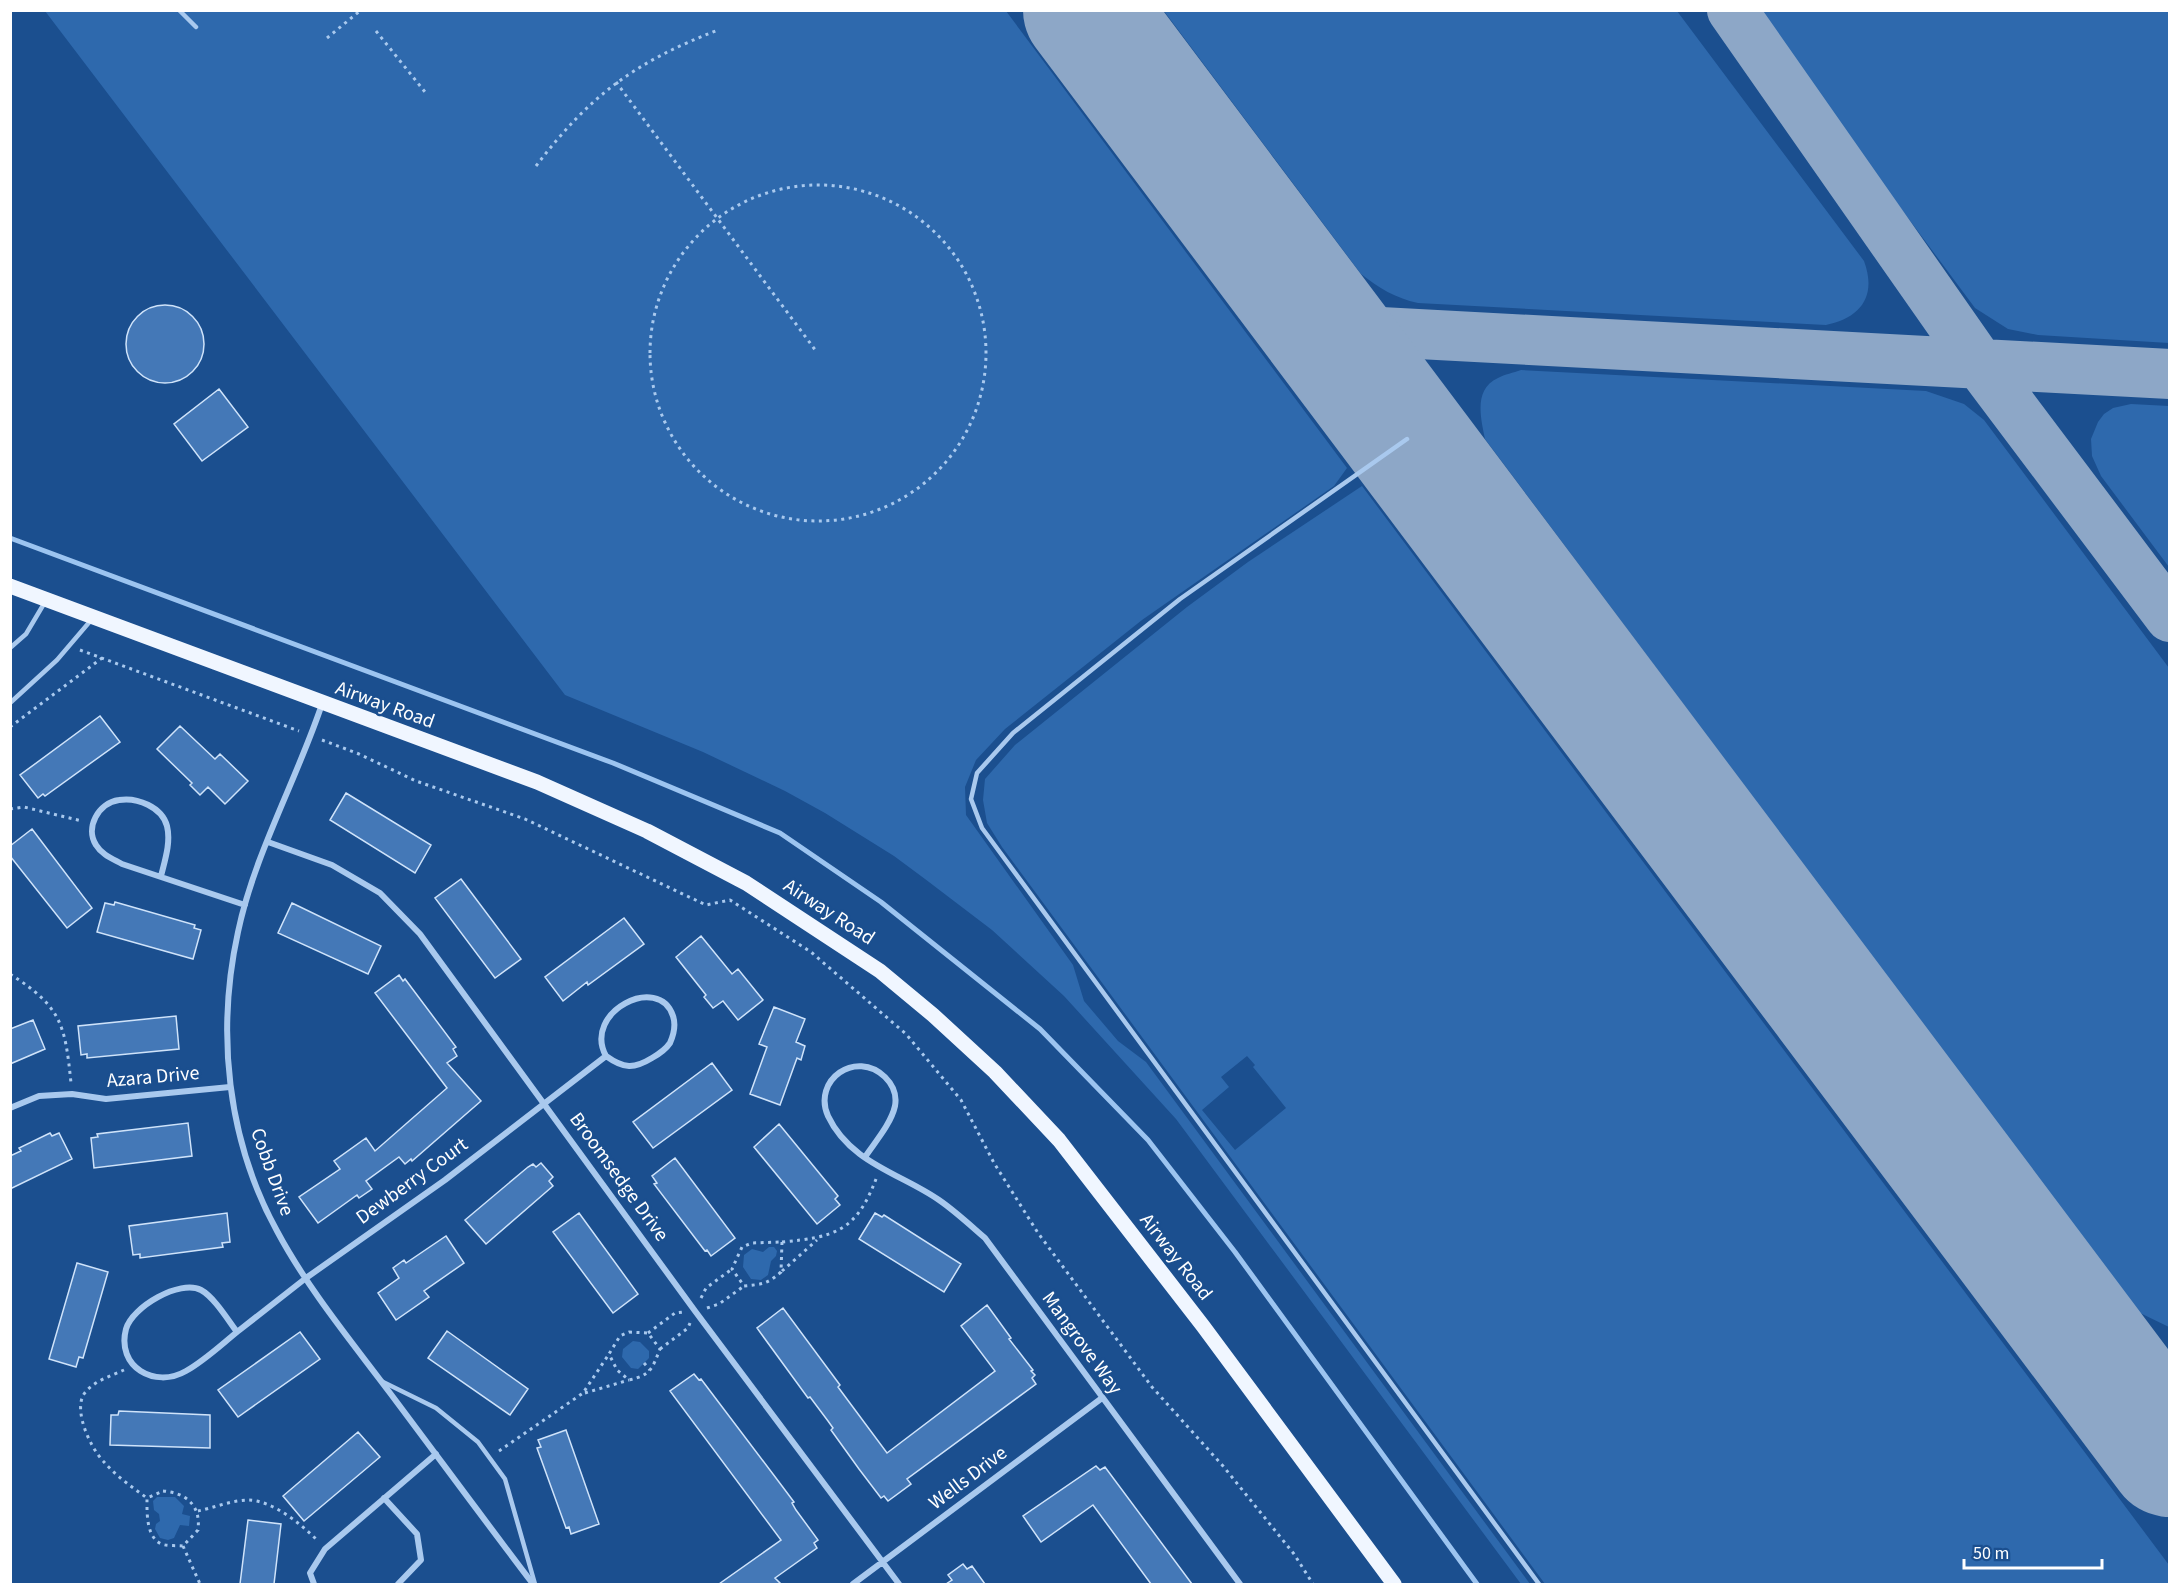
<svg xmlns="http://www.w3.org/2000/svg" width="2180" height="1595" viewBox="0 0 2180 1595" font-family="'Source Sans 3',sans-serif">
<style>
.green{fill:#2e69ad;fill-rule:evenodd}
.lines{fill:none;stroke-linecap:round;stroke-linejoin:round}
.stream{stroke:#9cc4f0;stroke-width:5}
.taxiway{stroke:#8da7c7;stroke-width:50}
.runway{stroke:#8da7c7;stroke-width:124}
.building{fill:#4478b7;stroke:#cfe3fa;stroke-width:1.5}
.path{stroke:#a9c9ee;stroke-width:3;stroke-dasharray:3 4.5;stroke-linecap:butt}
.lane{stroke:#a9c9ee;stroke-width:4.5}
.street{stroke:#a9c9ee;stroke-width:6}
.primary{stroke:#f0f6ff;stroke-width:15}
.labels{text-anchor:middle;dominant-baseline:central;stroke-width:5;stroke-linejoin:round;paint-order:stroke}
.street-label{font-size:20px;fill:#fff;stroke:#1b4f8f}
</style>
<rect width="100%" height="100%" fill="#1b4f8f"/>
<path class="green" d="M45 11H1006L1347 468 1334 486 1142 620 1005 729 976 760 965 787 966 815 1073 965 1084 1001 1118 1041 1146 1062 1530 1584H1521L1176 1119 1064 996 992 930 925 879 894 856 825 813 785 791 703 752 565 695Z
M1164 11H1677L1864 261C1877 296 1861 318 1826 325L1418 303C1395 298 1379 288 1361 274Z
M1754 11H2169V343L2038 335 2008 329 1975 308Z
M1521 370 1926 391 1964 404 1984 420 2169 668V1327L2138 1312 1485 439C1481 419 1473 389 1498 378 1505 374 1513 373 1521 370Z
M2131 404 2169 406V567L2101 476 2092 456 2091 439 2098 422 2104 414 2113 408Z
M1362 486 2169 1565V1584H1545L1002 847 987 823 983 800 985 779 1015 745 1187 607 1248 562ZM1247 1056 1255 1065 1253 1067 1286 1108 1235 1150 1202 1110 1229 1087 1221 1077Z
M769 1247H774L777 1251 776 1256 771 1261 768 1275 761 1280 751 1279 743 1267 744 1255 752 1249 763 1252Z
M633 1341 640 1342 649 1351V1358L638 1369 631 1368 622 1357 623 1349Z
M157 1497H175L184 1506 182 1514 190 1516 189 1526 180 1525 174 1538 168 1540 160 1538 155 1529 156 1524 160 1521 159 1514 154 1510 153 1501Z"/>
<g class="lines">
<path class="stream" d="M10 538 613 763 780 833 881 902 1040 1029 1148 1140 1235 1252 1477 1584"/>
<path class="taxiway" d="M1732 10 1979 363 2170 617
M1325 329 2170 374
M2132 1405 2170 1377"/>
<path class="runway" d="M1085 10 2170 1455"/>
</g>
<path class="building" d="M126 344a39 39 0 1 1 78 0a39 39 0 1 1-78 0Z
M219 389 248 427 202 461 174 424Z
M100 716 120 742 45 796 43 794 38 798 20 775Z
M180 726 215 759 220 754 248 781 225 804 208 787 200 795 190 785 192 783 157 749Z
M346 793 431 845 415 873 330 820Z
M32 829 92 908 67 928 10 856V846Z
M461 879 521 959 495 978 435 898Z
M115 902 195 925 194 928 201 930 193 959 97 932 105 903 114 905Z
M292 903 381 946 368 974 278 933Z
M624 918 644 944 588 985 587 982 563 1001 545 977Z
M701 936 732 974 738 969 763 1000 738 1020 723 1001 713 1008 704 997 706 995 676 957Z
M399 975 403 981 405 979 456 1047 453 1049 457 1056 447 1063 481 1101 412 1161 411 1159 405 1164 399 1157 366 1181 372 1189 359 1198 357 1195 318 1223 299 1197 340 1169 334 1161 366 1138 375 1151 447 1088 375 993Z
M774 1007 805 1019 796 1042 805 1046 801 1060 797 1058 780 1105 750 1094 767 1047 759 1044Z
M176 1016 179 1049 87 1058V1054L81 1055 78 1026Z
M33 1020 45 1049 10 1064V1029Z
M712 1063 732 1090 653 1148 633 1122Z
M188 1123 192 1156 94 1168 91 1138 98 1137 97 1134Z
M779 1124 838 1196 835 1199 840 1205 817 1224 754 1147Z
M50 1133 52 1136 59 1133 72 1159 10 1189V1156L21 1151 19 1148Z
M675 1158 735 1238 711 1256 707 1250 705 1251 654 1184 657 1183 652 1176Z
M541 1163 553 1177 549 1181 553 1186 486 1244 465 1220 528 1167 533 1164 536 1167Z
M227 1213 230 1242 222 1243 223 1247 140 1258V1254L133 1255 129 1226Z
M579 1213 638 1294 613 1313 553 1232Z
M875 1213 882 1217 884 1215 961 1264 944 1292 859 1239Z
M446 1236 464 1263 424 1291 429 1297 396 1320 378 1293 399 1278 393 1268 404 1260 406 1263Z
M77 1263 108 1272 83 1358 79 1357 76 1367 49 1359Z
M987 1305 1011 1338 1009 1339 1033 1370 1031 1371 1035 1375 1032 1378 1036 1384 907 1479 911 1484 888 1501 884 1496 881 1498 859 1469 831 1430 833 1428 828 1421 810 1397 808 1398 757 1328 783 1308 840 1385 838 1387 887 1453 995 1371 961 1326Z
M447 1331 528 1389 510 1415 428 1358Z
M300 1332 320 1359 238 1417 218 1390Z
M694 1374 699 1380 701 1379 782 1486 794 1502 792 1503 796 1510 818 1540 814 1543 817 1548 775 1578 781 1584H719L781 1540 670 1391Z
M119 1411 210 1415V1448L110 1445 111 1415H118Z
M566 1430 599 1524 571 1534 569 1527 566 1528 537 1448 541 1447 538 1440Z
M358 1432 380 1457 304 1521 283 1496Z
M1096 1466 1100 1470 1105 1467 1192 1584H1151L1093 1505 1041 1542 1023 1516Z
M248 1520 281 1524 274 1584H240Z
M963 1564 967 1569 972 1566 985 1584H946L952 1580 948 1575Z"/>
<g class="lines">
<path class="path" d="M376 31 425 92
M327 38 361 10
M616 82 816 351
M536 166C590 95 635 62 718 30
M650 353a168 168 0 1 1 336 0a168 168 0 1 1-336 0Z
M80 650 299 731
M10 727 102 658
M322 740 359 754 416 781 525 819 706 905 730 900 811 952 906 1034 961 1100 994 1163 1038 1233 1152 1387 1223 1466 1294 1554 1313 1584
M10 809 24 807 82 821
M10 947V960
M10 974C62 1007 65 1025 71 1083
M782 1242 781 1272C766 1285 762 1284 744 1286L732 1269 742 1247 752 1243Z
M782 1242C834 1237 856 1232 876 1179
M782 1271 817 1240
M701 1298 706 1288 732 1269
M707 1308 719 1304 744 1286
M629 1332 648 1333 660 1349C652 1369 651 1375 629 1380L617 1370 609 1354 620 1336Z
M648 1333 675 1313 683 1312
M660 1349 688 1328 690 1323
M644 1363 650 1370
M124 1370C111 1376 93 1381 84 1394 73 1411 91 1449 104 1462 116 1476 132 1487 147 1498
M585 1393 629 1380
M499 1451 583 1393 609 1354
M163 1491C186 1493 201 1505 198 1530L183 1546C175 1545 164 1547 158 1542 146 1533 147 1511 147 1498Z
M198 1511C213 1508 232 1500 249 1500 273 1501 301 1524 317 1540
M183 1546 200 1584"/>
<path class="lane" d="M179 10 196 27
M1407 439 1180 599 1013 733 977 773 971 799 982 828 1539 1584
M10 648 26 634 45 602
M10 703 57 660 92 619
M381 1381 436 1408 478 1442 505 1479 535 1584"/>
<path class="street" d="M322 704C297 779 254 855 238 932 216 1032 227 1140 277 1231 308 1289 351 1341 390 1393 438 1457 485 1521 533 1584
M268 842 332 865 380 893 420 934 695 1311 899 1584
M161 876C165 860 171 842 167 826 162 807 137 797 119 800 98 803 85 828 96 845 102 855 113 859 122 864L245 905
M10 1108 39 1096 72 1094 106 1099 230 1087
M865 1157C875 1142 891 1124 895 1106 897 1095 893 1085 885 1077 856 1049 812 1080 828 1116 850 1163 902 1174 939 1200 955 1211 970 1225 985 1238L1240 1584
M237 1332C221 1345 204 1361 186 1371 155 1389 116 1367 126 1329 132 1307 180 1279 201 1290 214 1297 228 1320 237 1332L306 1278 445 1180 606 1056C624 1069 634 1069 652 1058 659 1054 666 1049 670 1043 674 1034 676 1025 673 1016 659 973 582 1012 606 1056
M384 1498 417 1534 421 1560 398 1584
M314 1584 310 1573 325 1549 436 1454
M853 1584 1102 1398"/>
<path class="primary" d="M10 586 537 782 647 831 746 883 880 971 933 1015 995 1072 1059 1140 1203 1326 1394 1584"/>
</g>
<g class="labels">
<g class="street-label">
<text transform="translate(385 705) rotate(20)">Airway Road</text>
<text transform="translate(829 912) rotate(33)">Airway Road</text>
<text transform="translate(153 1077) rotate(-5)">Azara Drive</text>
<text transform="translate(272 1172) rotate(70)">Cobb Drive</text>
<text transform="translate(619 1177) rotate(54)">Broomsedge Drive</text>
<text transform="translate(412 1181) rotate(-36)">Dewberry Court</text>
<text transform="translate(1176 1257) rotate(52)">Airway Road</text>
<text transform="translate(1082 1343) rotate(54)">Mangrove Way</text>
<text transform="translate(968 1478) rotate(-37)">Wells Drive</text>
</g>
</g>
<rect width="2180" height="1595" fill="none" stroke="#ffffff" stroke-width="24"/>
<path d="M1964 1559v9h138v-9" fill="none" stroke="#ffffff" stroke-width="3"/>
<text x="1973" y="1559" font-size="18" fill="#ffffff" stroke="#1b4f8f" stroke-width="4.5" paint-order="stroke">50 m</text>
</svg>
